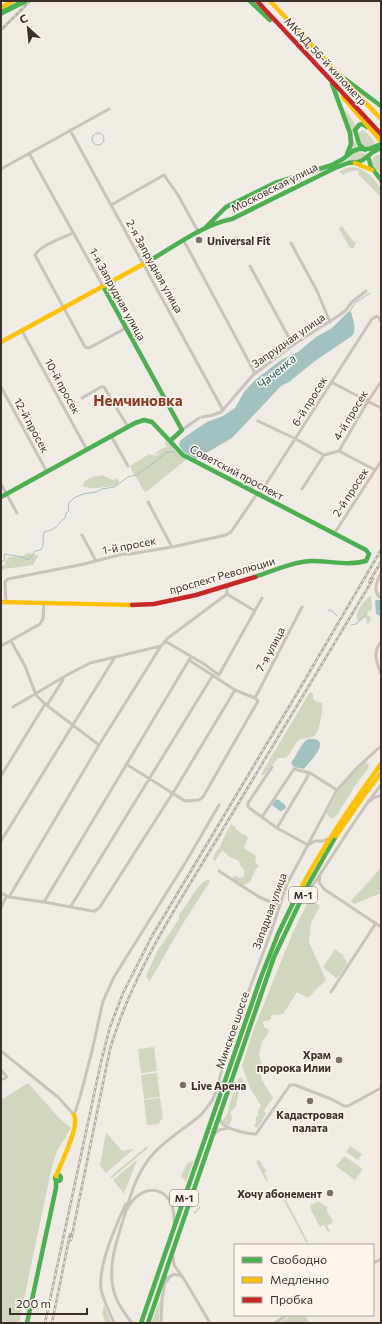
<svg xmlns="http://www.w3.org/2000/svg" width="382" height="1324" viewBox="0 0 382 1324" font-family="Commissioner,sans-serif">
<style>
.green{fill:#d1d6bf}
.water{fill:#a1c2c1}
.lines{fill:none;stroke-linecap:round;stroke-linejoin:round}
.stream{stroke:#a1c2c1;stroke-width:1}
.street{stroke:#c9c3be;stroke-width:3}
.fast{stroke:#4caf50;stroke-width:4.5}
.slow{stroke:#ffc107;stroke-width:4.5}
.jam{stroke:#c62828;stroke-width:4.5}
.rail-casing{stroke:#b1aca8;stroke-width:2.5}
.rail{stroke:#fbf5ee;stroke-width:1;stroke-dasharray:3;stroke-linecap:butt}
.fast-bridge{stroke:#4caf50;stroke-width:5.5}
.poi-dot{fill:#7a716c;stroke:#fbf5ee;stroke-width:1.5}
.labels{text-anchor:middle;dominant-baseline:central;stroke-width:3;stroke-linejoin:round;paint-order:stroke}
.shield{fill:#fbf5ee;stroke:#756b66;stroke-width:1}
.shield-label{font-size:10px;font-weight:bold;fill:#3b302b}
.street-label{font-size:11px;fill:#3b302b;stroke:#fbf5ee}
.poi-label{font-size:11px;font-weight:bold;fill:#3b302b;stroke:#fbf5ee;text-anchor:start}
.water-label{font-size:12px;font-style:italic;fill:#1f5a5e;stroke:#fbf5ee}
.district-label{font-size:15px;font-weight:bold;fill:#8c3b22;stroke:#fbf5ee}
</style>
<rect width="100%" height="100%" fill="#f0ebe5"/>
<path class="green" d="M342 106 356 125C350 134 354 139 357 148L350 151 352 142Z
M363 130 368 134 375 143C370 148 367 149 361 145L358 133Z
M357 152 364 153 366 155 361 160 346 162 352 154Z
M378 154 380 156H381V174L378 171 375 170C371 163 369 159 378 154Z
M350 167C365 167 372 177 381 188V197L358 174 360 171C353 170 348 171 343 175L339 171Z
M342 226 353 241 356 242 354 248H350L339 229V228Z
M166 441 170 444 175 451 187 459 146 492 142 489C140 481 133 475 130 466L149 454 156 456 167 448 156 455 155 453 165 447 167 448 165 444Z
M102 475 113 480 118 478 119 482 117 485C108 487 91 490 83 486V483C89 477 94 477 102 475Z
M28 553 37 555 38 556 33 565 4 569 1 572V566L5 565V562L9 557 22 556Z
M371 596 372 609 368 612 367 615 371 618 370 622 367 624 366 618 365 617 359 621 357 620C355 612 364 599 371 596Z
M310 692 313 694V699L317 702 322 703C323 710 320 731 314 736 311 739 304 737 299 740 294 744 291 753 286 758H278L263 776 261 774Z
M365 762 369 764 368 769 359 780 336 816 334 818H331L327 815V812C333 806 334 797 339 790 346 779 356 771 365 762Z
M231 824 236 828V830L248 837 244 848 256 856 255 862 259 866C254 870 253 877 249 883H247L244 885 235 880 232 876H236L239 878 244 877V869L241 867 239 861 230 857 223 851 221 852 215 861 213 860C213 852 220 849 222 842 225 835 227 831 231 824Z
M381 868V893L354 904 351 901Z
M208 879 210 880 209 883 182 925 150 981 146 977 147 973 158 950 179 919V915C189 903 194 887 208 879Z
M312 901 319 905V908L311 923 309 942 326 980 308 998 297 992 283 1014 271 1015V1019L267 1021H264L263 1023 264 1027 269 1030 267 1036 262 1041 259 1055 262 1065 260 1071 262 1080 273 1098 264 1110 266 1114 258 1127 256 1128 254 1126 255 1124 256 1123V1117L258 1116V1111L261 1106 250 1088 242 1066 253 1031 293 932 308 902Z
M335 949 344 956 343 958 346 960 347 964 337 979 323 967Z
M154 1047 157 1071 141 1073 138 1049Z
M157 1073 160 1097 144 1099 141 1075Z
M242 1077 244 1085 239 1091 236 1107 230 1112 232 1118 230 1124 227 1125 223 1122V1120L228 1112 229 1106 238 1079Z
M28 1083 60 1119 71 1128 57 1151 52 1166 19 1323H1V1100Z
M160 1098 163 1118 158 1124 147 1125 144 1100Z
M106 1132 122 1151 134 1149 106 1173 100 1165Z
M147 1146 148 1148 111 1179 110 1177Z
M350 1146 362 1154 358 1160 346 1152Z
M344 1156 363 1169 355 1180 336 1166Z
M137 1160 124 1194 113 1180Z
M258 1160H259L266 1171 265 1174 268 1180 267 1182 256 1162Z
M191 1161 193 1162 186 1182 181 1176 187 1164Z
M285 1198 308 1242H306L283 1199Z
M318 1201 327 1207 328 1208 326 1209 333 1222 327 1226 330 1231 328 1232 324 1225 320 1227 316 1220 317 1219H316L311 1210 312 1209H311L310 1207 311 1206H309Z
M160 1300 159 1323H151Z
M104 1304 111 1323H106L102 1314Z
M292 1315H305L310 1323H279Z"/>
<path class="water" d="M349 311 351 312C353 319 357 330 352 336L315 361 289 382 281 386 232 438 196 459 184 452 179 445 180 441 186 436 207 422 223 416 235 408 244 392 255 380 281 360 298 352 316 337 332 328Z
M377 600H381V616L376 614 375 601Z
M308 739C310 739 312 739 315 739 330 743 307 764 304 769L294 767 291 763C297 755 301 743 308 739Z
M276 799 279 800 285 805 286 808 282 811H280L272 805Z"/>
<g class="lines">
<path class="stream" d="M92 139a6 6 0 1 1 12 0a6 6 0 1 1-12 0Z
M350 311 355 303 370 293
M1 562 5 560 4 556 5 554 22 557 29 560 35 551 41 550C45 544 42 539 44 532 48 530 51 531 55 528 59 525 59 522 65 518L66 513 69 511 68 506 69 503 74 498 83 494 96 492 102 489 114 487 128 477 136 475 148 467 167 452H176
M328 610 332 611 337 616
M351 625 356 624 366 615
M174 1201H178
M194 1212 195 1213 200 1207"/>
<path class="street" d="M70 130 223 410
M29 153 103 286
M1 169 109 109
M111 205 164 175 178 195 199 233
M73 233C62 238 41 245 35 255L85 347 89 348 126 328
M184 241 255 373
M291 243 317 291 330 322
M250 266 293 345
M22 331 87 450
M331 382 381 408
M1 387 47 472
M82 398 101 387H104L128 427
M202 417 213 415 221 412 253 375 293 345 341 314 346 310 352 302 366 291
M258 421 296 439 324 455
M182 430 199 418
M111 436 128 466
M339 451 375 470
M1 484 17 513
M302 489 324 455 339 451 368 401 381 382
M259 495 372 319 377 316 381 321
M148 502 172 547
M334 534 381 461
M82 535 96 561
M381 573C377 581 372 592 381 598
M227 594 255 611
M6 602 5 582 8 579 84 564 123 554H130L172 547 226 535 231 532 257 494
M11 641 25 666 36 695 45 704 99 745
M165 641 204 664 219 675 262 598
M381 642C372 652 377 662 381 674
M1 646 40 624 43 619 44 603
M255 698 302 607
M47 705 63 680
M13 707 67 675 90 663 161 646
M126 764 185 801 199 800 203 797 258 701 255 698 235 690 189 660 191 657
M272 767 248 803V807L277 828 308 845
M1 776 45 704
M370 801 375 797 381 796
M262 817 294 769 310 773 337 790
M277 828 308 776 307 772
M1 841 115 657
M308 845 315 841H324L327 839
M219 871 259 897 280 906
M320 877 319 882 324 889 381 927
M1 893 9 897 44 902 92 911H95L100 907 176 788 235 690
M305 896C332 859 353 820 381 785
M9 897 99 745 161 646 168 638 227 594V586
M44 902 189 660
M71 906 213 675
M1 908 6 897
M331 992 376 923
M1 1051 59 1098 74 1115
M1 1070 7 1077 1 1080
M74 1115 80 1097 92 1051 103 1001 114 977 187 860 219 805
M201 1115 212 1101 216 1091 231 1038 271 932 287 884 337 790 358 767 381 746
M219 1117C220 1118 221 1122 222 1123 226 1129 248 1134 256 1134L290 1085H295L331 1099 344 1106H348L381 1088
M214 1134 219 1130 229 1128
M127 1209C144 1178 176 1188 174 1222
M173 1257 174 1265 184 1279 210 1323
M373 1263 381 1259
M167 1281C170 1274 175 1273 181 1276
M114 1323C110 1313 103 1300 101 1289 98 1266 116 1225 126 1204
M132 1323C125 1314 118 1305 115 1295 106 1268 117 1240 125 1214 131 1193 137 1172 153 1154 167 1138 186 1128 202 1114
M161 1323 162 1299 166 1277
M275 1323 287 1315"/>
<path class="fast" d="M250 1 270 20
M345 79 381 106
M332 84 350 133 351 144 347 154
M365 150 359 144 355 130 359 125 363 124 367 127
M368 156 371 167 381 180
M206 227 226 207 275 183 332 165 343 159 353 151 359 149H369L381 144
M149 261C175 246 202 225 232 219L335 168 348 163 358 162 363 160 373 152 381 148
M103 286 182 430 170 441
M1 497 135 423 144 420 152 422 183 455 366 550 369 554 366 561C348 566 331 561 313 561 295 561 272 571 255 577
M55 1178a3 3 0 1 1 6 0a3 3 0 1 1-6 0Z
M27 1323 56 1188V1179
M141 1323 261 977 278 934 294 901
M148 1323 274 957 308 885 336 836"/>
<path class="slow" d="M270 1 381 119
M1 8 12 1
M343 97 381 141
M355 163 372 170
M1 342 149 261
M1 602 132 605
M336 836 365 794 381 773
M294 901C319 852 349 808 381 764
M56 1176C61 1163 80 1126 74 1115"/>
<path class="jam" d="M257 1 381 134
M132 605 154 604 196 595 255 577"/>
<g class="rail-casing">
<path id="rail" d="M1 30 30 1
M369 582 381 562
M71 1240 110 1049C133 971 179 903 220 834 271 749 322 664 373 579
M45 1323 101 1062 110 1027 123 993 152 936 296 695 381 550
M52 1323 70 1234"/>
</g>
<use href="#rail" class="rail"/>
<path class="fast-bridge" d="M1 13 25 1"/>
</g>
<g class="poi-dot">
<circle cx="199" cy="240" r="4"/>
<circle cx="339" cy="1060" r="4"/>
<circle cx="183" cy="1085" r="4"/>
<circle cx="310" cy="1101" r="4"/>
<circle cx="330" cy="1193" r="4"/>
</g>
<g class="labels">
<g class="shield">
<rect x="289" y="887" width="28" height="16" rx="3"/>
<rect x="170" y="1190" width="28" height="16" rx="3"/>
</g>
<g class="shield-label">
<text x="303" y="895">М-1</text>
<text x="184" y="1198">М-1</text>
</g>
<g class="street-label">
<text transform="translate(326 61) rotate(47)">МКАД, 56-й километр</text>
<text transform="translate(274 187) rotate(-27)">Московская улица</text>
<text transform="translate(155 266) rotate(61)">2-я Запрудная улица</text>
<text transform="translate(118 294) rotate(61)">1-я Запрудная улица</text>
<text transform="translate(288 340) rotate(-35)">Запрудная улица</text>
<text transform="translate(63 386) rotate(61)">10-й просек</text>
<text transform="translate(309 401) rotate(-58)">6-й просек</text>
<text transform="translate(350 415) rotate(-59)">4-й просек</text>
<text transform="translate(32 425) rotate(61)">12-й просек</text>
<text transform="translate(237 472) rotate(28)">Советский проспект</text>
<text transform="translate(350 492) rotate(-57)">2-й просек</text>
<text transform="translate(129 545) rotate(-11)">1-й просек</text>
<text transform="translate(222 575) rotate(-16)">проспект Революции</text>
<text transform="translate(270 649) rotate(-62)">7-я улица</text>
<text transform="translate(269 911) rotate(-70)">Западная улица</text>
<text transform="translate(232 1030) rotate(-71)">Минское шоссе</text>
</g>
<g class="poi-label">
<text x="207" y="240">Universal Fit</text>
<text x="331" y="1054" text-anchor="end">Храм<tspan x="331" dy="13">пророка Илии</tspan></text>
<text x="191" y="1085">Live Арена</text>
<text x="310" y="1114" text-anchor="middle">Кадастровая<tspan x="310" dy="13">палата</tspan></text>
<text x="322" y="1193" text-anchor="end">Хочу абонемент</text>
</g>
<g class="water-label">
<text transform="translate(276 371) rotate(-40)">Чаченка</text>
</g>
<g class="district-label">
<text x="138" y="400">Немчиновка</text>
</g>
</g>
<rect width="382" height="1324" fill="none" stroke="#3b302b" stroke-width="4"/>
<rect x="234" y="1244" width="140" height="72" fill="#fbf5ee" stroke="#aea6a0"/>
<rect x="242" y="1257" width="20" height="6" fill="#4caf50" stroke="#aea6a0"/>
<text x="270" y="1264" font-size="12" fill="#3b302b">Свободно</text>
<rect x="242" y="1277" width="20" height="6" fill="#ffc107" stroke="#aea6a0"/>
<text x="270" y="1284" font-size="12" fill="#3b302b">Медленно</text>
<rect x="242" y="1297" width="20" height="6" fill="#c62828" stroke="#aea6a0"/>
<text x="270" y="1304" font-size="12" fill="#3b302b">Пробка</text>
<g transform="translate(28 28) rotate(333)" stroke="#fbf5ee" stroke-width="3" paint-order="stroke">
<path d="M0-3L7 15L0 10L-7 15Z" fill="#3b302b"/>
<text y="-6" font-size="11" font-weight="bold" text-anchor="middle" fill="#3b302b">С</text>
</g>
<path d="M10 1308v6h77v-6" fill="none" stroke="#3b302b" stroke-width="2"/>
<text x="16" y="1308" font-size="12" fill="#3b302b" stroke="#fbf5ee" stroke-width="3" paint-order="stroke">200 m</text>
</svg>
